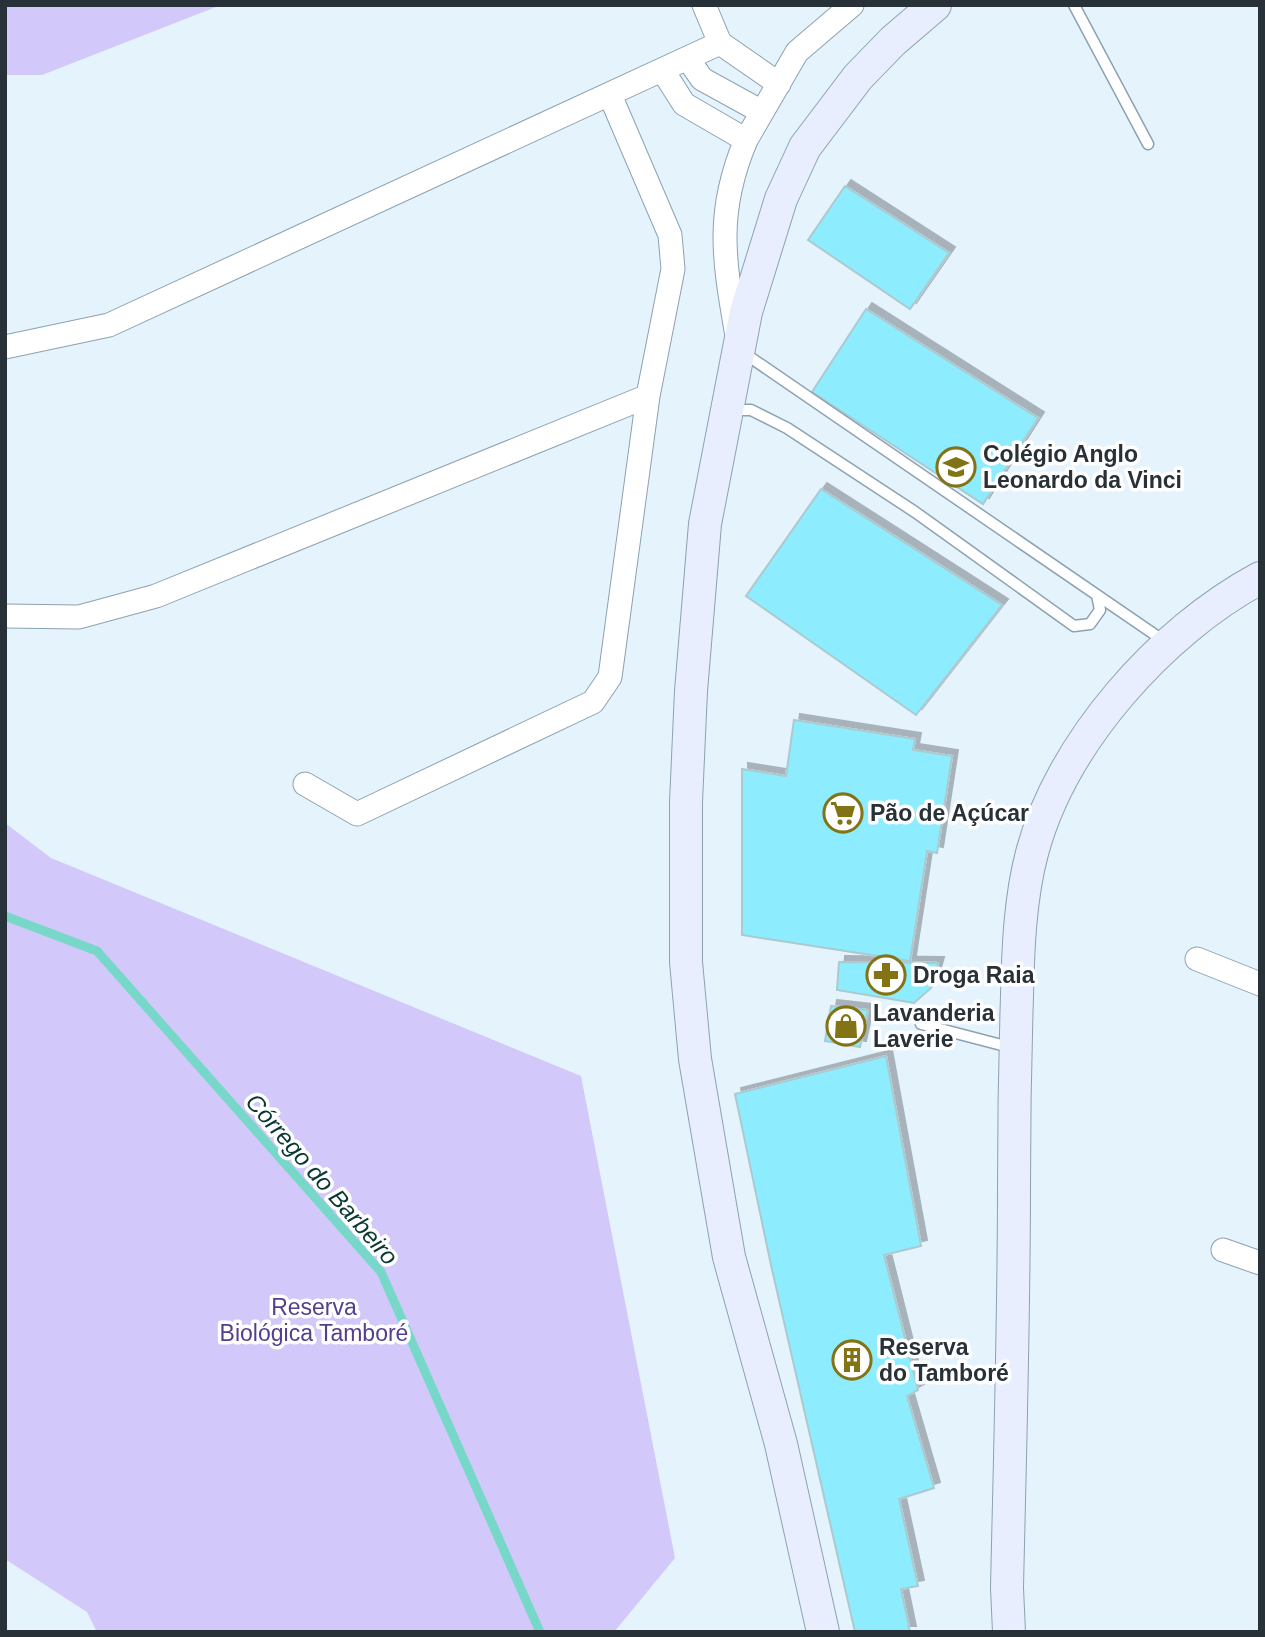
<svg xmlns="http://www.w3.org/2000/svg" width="1265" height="1637" viewBox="0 0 1265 1637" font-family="Helvetica,sans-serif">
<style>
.green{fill:#d2c8f9}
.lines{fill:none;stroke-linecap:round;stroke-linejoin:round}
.stream{stroke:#77d8c9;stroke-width:9}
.building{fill:#8dedff;stroke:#abcad0;stroke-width:2;filter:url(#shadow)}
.lane-casing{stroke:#8ca2b1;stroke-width:13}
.street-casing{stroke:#8ca2b1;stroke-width:25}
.secondary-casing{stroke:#8ca2b1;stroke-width:34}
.lane{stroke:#fff;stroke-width:10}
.street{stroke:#fff;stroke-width:23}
.secondary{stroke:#e8eefe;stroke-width:32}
.labels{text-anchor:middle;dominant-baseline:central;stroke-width:7;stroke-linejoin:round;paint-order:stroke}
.poi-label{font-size:23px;font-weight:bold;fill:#283137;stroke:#fff;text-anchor:start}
.park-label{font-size:23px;fill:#553e8c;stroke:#fff}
.water-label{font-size:24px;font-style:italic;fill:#093833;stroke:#fff}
</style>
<defs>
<filter id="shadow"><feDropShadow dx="6" dy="-6" stdDeviation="0" flood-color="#0004"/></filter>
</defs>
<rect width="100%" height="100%" fill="#e5f3fd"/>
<path class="green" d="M5 5H221L42 75H5Z
M5 823 51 858 581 1076 675 1558 614 1632H97L87 1612 5 1559Z"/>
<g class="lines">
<path class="stream" d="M5 916 97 951 381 1272 540 1632"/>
</g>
<path class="building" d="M845 186 949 253 910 309 808 240Z
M866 309 1038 418 983 504 812 392Z
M821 489 1002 605 916 715 746 596Z
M794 720 915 739 913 750 952 756 937 853 927 851 910 961 742 935V769L786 776Z
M839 962 938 963 931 988 914 1003 837 990Z
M831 1006 868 1010 860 1047 825 1041Z
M886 1056 921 1246 884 1255 918 1390 907 1396 934 1488 899 1499 918 1586 901 1589 910 1632H855L771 1265 735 1094Z"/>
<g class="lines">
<g class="lane-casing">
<path id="lane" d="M1074 5 1148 144
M741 351 1167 643
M733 415 738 410H751L787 428 915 512 1074 626 1090 624 1100 610 1097 595
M921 1024 1013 1048"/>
</g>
<g class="street-casing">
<path id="street" d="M704 5 720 43 779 84
M688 59 702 79 762 112
M663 71 684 104 746 140C715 213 724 261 737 336
M746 140 797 52 852 5
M5 347 109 325 720 43
M5 616 79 617 156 596 648 396
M305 784 357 814 593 702 610 677 648 396 673 269 670 235 610 95
M1197 959 1260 984
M1223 1250 1260 1263"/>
</g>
<g class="secondary-casing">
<path id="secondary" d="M823 1632 781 1444 729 1257 695 1059 686 962V802L691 691 705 524 746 312 781 199 805 147 858 77 893 41 935 5
M1009 1632 1007 1588C1010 1453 1014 1318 1014 1184 1014 1121 1015 1058 1017 996 1018 949 1020 898 1032 853 1061 743 1161 631 1260 578"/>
</g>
<use href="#lane" class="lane"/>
<use href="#street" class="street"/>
<use href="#secondary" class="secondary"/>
</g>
<defs>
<g id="school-ring" transform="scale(2.0125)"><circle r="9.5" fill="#fff" stroke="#827315" stroke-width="1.5"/><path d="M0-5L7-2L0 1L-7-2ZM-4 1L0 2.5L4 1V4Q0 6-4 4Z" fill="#827315"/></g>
<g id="supermarket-ring" transform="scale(2.0125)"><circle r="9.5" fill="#fff" stroke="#827315" stroke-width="1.5"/><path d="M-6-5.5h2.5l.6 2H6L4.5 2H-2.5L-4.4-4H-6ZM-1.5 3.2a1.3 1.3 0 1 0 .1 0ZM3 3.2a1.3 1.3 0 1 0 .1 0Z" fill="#827315"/></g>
<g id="pharmacy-ring" transform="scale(2.0125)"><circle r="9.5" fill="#fff" stroke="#827315" stroke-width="1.5"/><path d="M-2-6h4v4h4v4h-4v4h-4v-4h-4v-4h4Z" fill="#827315"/></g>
<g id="shop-ring" transform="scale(2.0125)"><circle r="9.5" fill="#fff" stroke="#827315" stroke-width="1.5"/><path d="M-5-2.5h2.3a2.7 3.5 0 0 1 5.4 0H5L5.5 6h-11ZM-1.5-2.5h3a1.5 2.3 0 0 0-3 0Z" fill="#827315"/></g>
<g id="building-ring" transform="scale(2.0125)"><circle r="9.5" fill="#fff" stroke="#827315" stroke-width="1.5"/><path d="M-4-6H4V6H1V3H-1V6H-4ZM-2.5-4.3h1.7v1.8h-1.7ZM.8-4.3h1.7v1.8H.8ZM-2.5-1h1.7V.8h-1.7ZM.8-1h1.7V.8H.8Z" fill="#827315"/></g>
</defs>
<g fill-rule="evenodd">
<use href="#school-ring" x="956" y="467"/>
<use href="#supermarket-ring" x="843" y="813"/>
<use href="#pharmacy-ring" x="886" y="975"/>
<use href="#shop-ring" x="846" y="1026"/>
<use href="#building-ring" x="852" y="1360"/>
</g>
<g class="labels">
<g class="poi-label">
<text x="983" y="454">Colégio Anglo<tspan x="983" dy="26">Leonardo da Vinci</tspan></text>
<text x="870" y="813">Pão de Açúcar</text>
<text x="913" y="975">Droga Raia</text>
<text x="873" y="1013">Lavanderia<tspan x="873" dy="26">Laverie</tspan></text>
<text x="879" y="1347">Reserva<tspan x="879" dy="26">do Tamboré</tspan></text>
</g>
<g class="park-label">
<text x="314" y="1307">Reserva<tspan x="314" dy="26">Biológica Tamboré</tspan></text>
</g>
<g class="water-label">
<text transform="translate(322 1179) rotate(49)">Córrego do Barbeiro</text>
</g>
</g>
<rect width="1265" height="1637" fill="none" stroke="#283137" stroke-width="14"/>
</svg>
